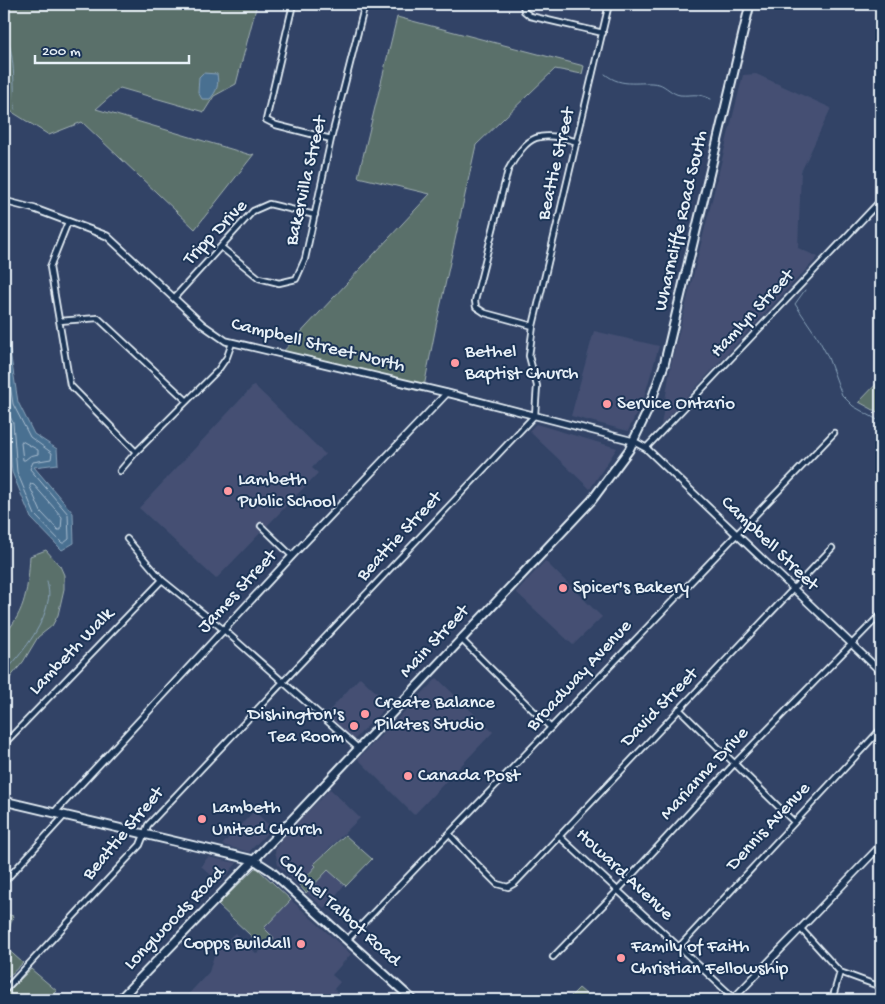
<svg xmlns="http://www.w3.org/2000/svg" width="885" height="1004" viewBox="0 0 885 1004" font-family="'Gochi Hand',sans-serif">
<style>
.built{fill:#445073}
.green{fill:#5a706b;stroke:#a1b0b2}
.water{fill:#496f91;stroke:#89a3ba}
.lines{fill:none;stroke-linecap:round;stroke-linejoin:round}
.shore{stroke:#a8bdcf;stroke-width:1}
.stream{stroke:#89a3ba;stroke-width:1}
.minor-casing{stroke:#e8f1f8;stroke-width:8}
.tertiary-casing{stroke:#e8f1f8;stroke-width:9}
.secondary-casing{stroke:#e8f1f8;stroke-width:11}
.minor{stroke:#1d3557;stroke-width:4.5}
.tertiary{stroke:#1d3557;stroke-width:5.5}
.secondary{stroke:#1d3557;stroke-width:7}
.poi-dot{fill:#ff9aa2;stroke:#1d3557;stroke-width:2}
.labels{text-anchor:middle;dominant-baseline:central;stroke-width:4;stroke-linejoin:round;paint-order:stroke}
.street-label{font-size:19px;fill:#e8f1f8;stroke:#1d3557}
.poi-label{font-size:19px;fill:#e8f1f8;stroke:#1d3557;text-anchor:start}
</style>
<rect width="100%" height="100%" fill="#324366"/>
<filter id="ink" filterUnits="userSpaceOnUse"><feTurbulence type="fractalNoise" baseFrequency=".02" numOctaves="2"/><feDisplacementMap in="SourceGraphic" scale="10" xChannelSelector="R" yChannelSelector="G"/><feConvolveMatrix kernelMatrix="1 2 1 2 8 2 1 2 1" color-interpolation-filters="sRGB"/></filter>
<g filter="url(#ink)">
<path class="built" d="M756 74 831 108 801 172 798 248 818 257 661 425 671 364 743 75Z
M594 331 659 346 644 398 628 431 571 416Z
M254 385 325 454 312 468 318 473 216 579 139 508Z
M536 424 617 448 590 489 529 431Z
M545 561 602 617 573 645 516 592Z
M360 677 389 704 354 740 326 714Z
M437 678 493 732 414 815 358 759Z
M330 789 360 818 314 863 316 866 299 885 278 865 275 851 280 840Z
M254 811 272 828 249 852 222 845Z
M208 857 237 863 220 883 201 866Z
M328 870 344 885 325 909 306 893Z
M291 900 351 954 332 975 340 982 334 989 342 997 339 1000H183L209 972 216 949 235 933 257 954 273 938 264 928Z"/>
<path class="green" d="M4 4H257L236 84 214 96 204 112 120 88 96 109 251 155 254 154 195 229 82 122 49 135 4 107Z
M397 17 584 66 582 74 555 69 476 145 436 326 423 392 279 356 430 194 358 177Z
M881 379V414L859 402Z
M46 550 60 566 64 575V589L58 615 52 626 38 637 23 662 4 685V635C26 611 28 587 30 556Z
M345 835 372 859 346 886 328 870 306 893 299 885 316 866 314 864Z
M255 868 258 869 291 900 264 928 274 938 264 948 218 905Z
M4 913 13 916 4 946 23 963 4 981Z
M31 969 57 991 49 1000H4V996Z
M579 988 593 1000H567Z"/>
<path class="water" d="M203 73 217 74C219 85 217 91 210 99H202L198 92 199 77Z
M4 313 18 402 34 434 57 449 58 464 34 467 73 513 74 543 62 550 31 518 12 472 8 423 4 411Z"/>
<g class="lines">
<path class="shore" d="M4 345 13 404 30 437 52 453 51 459 33 462 30 469 68 514 69 539 64 543H62L35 515 17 472 13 423 9 414 4 412
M22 441 38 450V454L30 456 25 460H23L21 443Z
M31 484 34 485 62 517 61 530H58L41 512 30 487Z"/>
<path class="stream" d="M4 31C16 55 13 83 15 109
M605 74C623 89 640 80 659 84 666 86 672 94 680 95 694 96 696 92 711 99
M805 290 795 304 818 338 827 355 842 395 853 406 881 422
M4 674C21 653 43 629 48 601 50 594 48 587 47 581"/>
<g class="minor-casing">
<path id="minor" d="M293 4 266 120 276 125 331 139
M523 4 524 11 530 16 603 33
M68 222 50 267 70 385 136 452 218 370 227 357 232 343
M221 247 259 278 279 283 296 279 305 259 331 139 365 4
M174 298 253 211 269 204 315 215
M59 321 98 318 187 401
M533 326 485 313 476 307 475 301 508 170C529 133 538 131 578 142
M646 448 881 200
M120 471 136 452
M261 526 292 556
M127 539 162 580 224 630 358 748
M461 639 551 728
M679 709 794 822
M4 744 162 580
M449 834 471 858 497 884 508 887 515 883 832 548
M559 836 734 998
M4 882 65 815
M801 929 840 972 881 987
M348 939 834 433
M679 947 881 729
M553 957 618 890 735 763 881 614
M4 991 140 845 148 825 535 415 537 386 529 356 533 326 609 4
M832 1000 840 972"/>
</g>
<g class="tertiary-casing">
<path id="tertiary" d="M4 201 35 209 107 236 203 325 226 341 447 393 633 441 646 448 881 672
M54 813 292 556 447 393
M732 1000 881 845"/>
</g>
<g class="secondary-casing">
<path id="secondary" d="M4 801 254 860 271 871 413 1000
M119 1000 254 860 592 500 629 450 648 410 664 365 750 4"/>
</g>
<use href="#minor" class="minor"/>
<use href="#tertiary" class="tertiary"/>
<use href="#secondary" class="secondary"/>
</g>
</g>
<g class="poi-dot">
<circle cx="455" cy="363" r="5"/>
<circle cx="607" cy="404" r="5"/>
<circle cx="228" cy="491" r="5"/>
<circle cx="563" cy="588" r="5"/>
<circle cx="365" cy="714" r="5"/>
<circle cx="354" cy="726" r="5"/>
<circle cx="408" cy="776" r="5"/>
<circle cx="202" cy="819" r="5"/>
<circle cx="301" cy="944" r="5"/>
<circle cx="621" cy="958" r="5"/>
</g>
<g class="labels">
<g class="street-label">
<text transform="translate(557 164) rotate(-77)">Beattie Street</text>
<text transform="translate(307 181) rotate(-77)">Bakervilla Street</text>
<text transform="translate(682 221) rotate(-77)">Wharncliffe Road South</text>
<text transform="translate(216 233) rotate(-46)">Tripp Drive</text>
<text transform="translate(753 314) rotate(-47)">Hamlyn Street</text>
<text transform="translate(318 346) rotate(14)">Campbell Street North</text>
<text transform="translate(400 537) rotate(-47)">Beattie Street</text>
<text transform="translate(769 544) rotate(44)">Campbell Street</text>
<text transform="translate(238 592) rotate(-47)">James Street</text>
<text transform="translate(435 642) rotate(-47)">Main Street</text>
<text transform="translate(72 652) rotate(-46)">Lambeth Walk</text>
<text transform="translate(580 676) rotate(-47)">Broadway Avenue</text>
<text transform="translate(660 708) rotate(-46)">David Street</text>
<text transform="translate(705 774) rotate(-47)">Marianna Drive</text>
<text transform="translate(769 827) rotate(-47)">Dennis Avenue</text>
<text transform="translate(124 834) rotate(-50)">Beattie Street</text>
<text transform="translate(624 875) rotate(43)">Howard Avenue</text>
<text transform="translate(339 911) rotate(42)">Colonel Talbot Road</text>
<text transform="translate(175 919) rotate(-46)">Longwoods Road</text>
</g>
<g class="poi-label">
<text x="465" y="352">Bethel<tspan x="465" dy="22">Baptist Church</tspan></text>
<text x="617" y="404">Service Ontario</text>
<text x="238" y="480">Lambeth<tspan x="238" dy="22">Public School</tspan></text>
<text x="573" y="588">Spicer's Bakery</text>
<text x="375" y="703">Create Balance<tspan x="375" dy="22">Pilates Studio</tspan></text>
<text x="344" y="715" text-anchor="end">Dishington's<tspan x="344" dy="22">Tea Room</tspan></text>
<text x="418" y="776">Canada Post</text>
<text x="212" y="808">Lambeth<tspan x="212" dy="22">United Church</tspan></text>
<text x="291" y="944" text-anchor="end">Copps Buildall</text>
<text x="631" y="947">Family of Faith<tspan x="631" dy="22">Christian Fellowship</tspan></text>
</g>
</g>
<rect width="885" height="1004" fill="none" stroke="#1d3557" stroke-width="20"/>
<rect x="10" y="10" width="865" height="984" fill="none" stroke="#e8f1f8" stroke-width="2" filter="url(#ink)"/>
<path d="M35 55v8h154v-8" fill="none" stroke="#e8f1f8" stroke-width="2.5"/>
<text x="42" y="55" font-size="15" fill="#e8f1f8" stroke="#1d3557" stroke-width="4" paint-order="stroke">200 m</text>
</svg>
